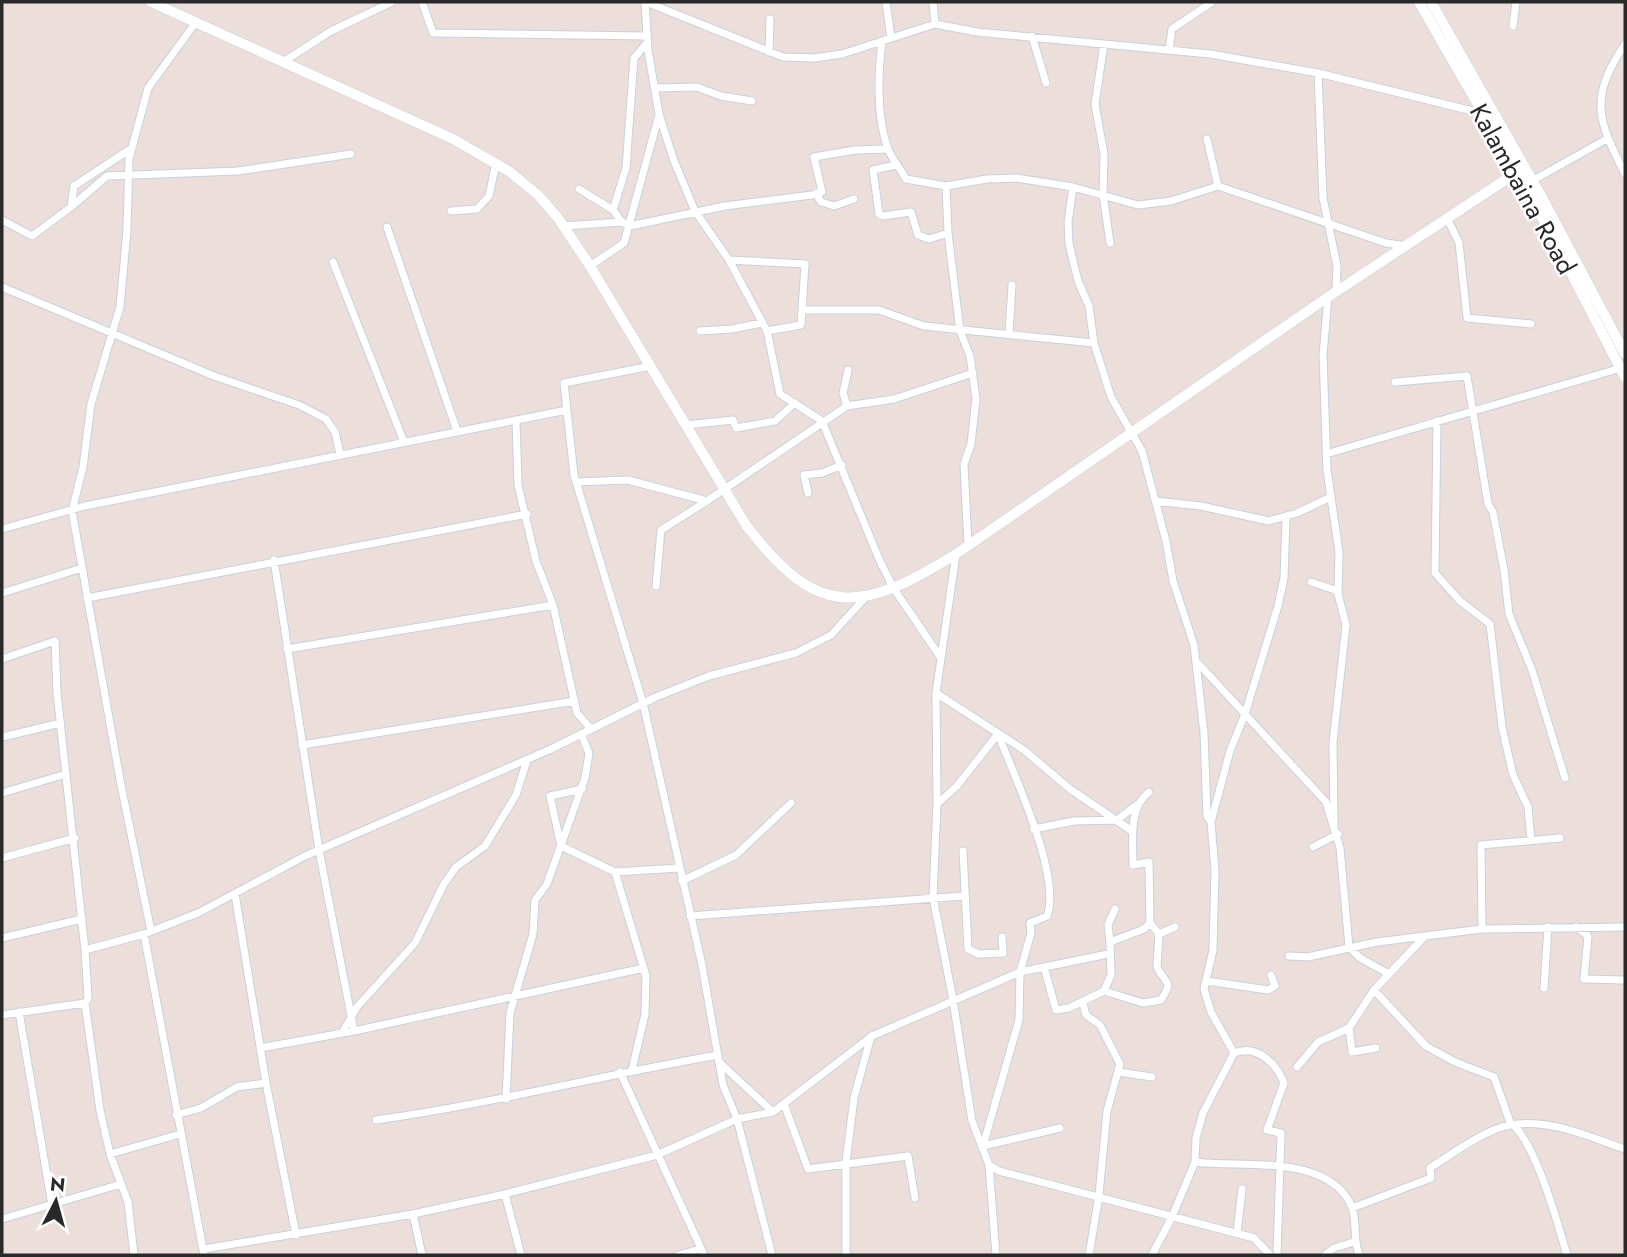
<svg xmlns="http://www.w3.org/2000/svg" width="1627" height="1257" viewBox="0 0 1627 1257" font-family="Jost,sans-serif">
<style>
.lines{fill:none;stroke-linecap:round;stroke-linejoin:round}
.street-casing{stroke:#c8d2dc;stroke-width:9}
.secondary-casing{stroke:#c8d2dc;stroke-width:11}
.street{stroke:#fff;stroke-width:7}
.secondary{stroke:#fff;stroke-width:10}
.labels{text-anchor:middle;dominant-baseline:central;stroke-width:5;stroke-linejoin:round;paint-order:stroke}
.street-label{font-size:26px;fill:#292929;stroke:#fff}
</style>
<rect width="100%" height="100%" fill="#ecdeda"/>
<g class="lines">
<g class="street-casing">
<path id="street" d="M422 2 433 33 647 36
M645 2 648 50 659 114 674 161 695 211 729 260 767 331 780 394 822 421 879 559 894 589 941 658
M646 2 783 57 814 58 842 54 935 24 977 32 1210 54 1318 73 1481 113
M886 2 891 38
M933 2 935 24
M1513 26 1516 2
M1032 36 1046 83
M882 41C878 75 876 119 889 151 893 161 901 169 906 179L946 186 987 179 1016 178 1073 187 1138 205 1171 201 1218 186 1386 243 1407 246
M1104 44 1095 104 1104 154 1103 194 1110 243
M1625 44C1589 98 1597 119 1625 174
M1169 50 1172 29 1212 2
M769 52 770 19
M283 62 331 31 392 2
M1318 73 1323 198 1337 266 1336 292
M657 88 697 87 721 96 752 101
M1207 139 1218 186
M896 165 873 170 879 214 883 216 911 212 918 235 929 239 948 233
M1528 183 1607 139
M946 186 948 233 960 331 970 356 976 399 971 444 964 464 968 545
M1073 187 1068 222 1069 244 1078 281 1089 306 1094 343 1111 397 1142 451 1166 541 1173 581 1194 645 1204 733 1207 816 1211 822
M579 189 613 210
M816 193 821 202 834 206 854 199
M71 207 107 176 238 171 351 154
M451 211 477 209 489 196 496 163
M2 220 32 236 71 207 74 186 132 148
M1448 220 1459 243 1467 318 1531 324
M622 222 613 210 626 168 634 58 647 43
M563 226 622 222 630 226 725 206 812 195 822 192 814 157 855 150 888 149
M387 227 457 431
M729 260 805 264 801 325 767 331
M333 262 404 442
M590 266 624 243 659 115
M2 287 214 376 299 405 326 419 335 432 340 454
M1328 297 1323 355 1327 470 1339 552 1338 594 1346 625 1333 742 1334 824
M802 310H879L924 326 1094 343
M700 331 732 329 762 323
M1009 334 1012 285
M651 366 564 383 574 475 643 703 702 965 723 1085 737 1119 772 1255
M1395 382 1467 376 1488 504 1493 512 1504 570 1509 614 1532 670 1565 778
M847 406 843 393 848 370
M516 420 518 485 536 561 553 605 577 713 591 729
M1437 421 1435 573 1460 601 1490 624 1502 727 1513 775 1528 807 1531 840
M686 425 733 420 736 428 775 421 795 403
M1326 454 1621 368
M577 482 628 480 707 501 847 406 894 399 973 373
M808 493 804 475 822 473 842 465
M1155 501 1201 506 1269 521 1297 513 1331 497
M2 529 85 506 567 410
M956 554 936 693 937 804 933 897 953 1000 972 1121 989 1165 996 1255
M274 560 319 850 354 1031
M1311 582 1338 591
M656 586 661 530 707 501
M2 593 82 568
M87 598 527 514
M287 649 553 605
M2 659 55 641 57 693 85 950
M1197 662 1326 802 1340 848 1349 947 1360 958 1389 974
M936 693 1024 750 1070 789 1132 831
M998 734C1014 775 1062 877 1047 916L1030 923 1031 933 1020 972 1019 1020 983 1146 1060 1128
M2 737 61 723
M302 745 575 701
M582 789 550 796 561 846 615 872 646 976 645 1014 632 1070
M2 793 66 774
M937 804 956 787 998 734
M1034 829 1074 821 1117 820 1138 804
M1313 847 1338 834
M963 851 968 949 979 954 1003 953 1002 937
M2 858 75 838
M615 872 679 868
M682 881 736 855 791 803
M690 916 964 896
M1576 927 1588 936 1584 979 1625 980
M1482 929 1481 845 1560 838
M151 931 121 785 72 511 83 467 91 404 120 307 127 230 129 159 148 88 196 22
M144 934 204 1255
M1159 934 1175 927
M2 938 82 919
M1110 942 1108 925 1115 909
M1289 956 1308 957 1377 942 1482 929 1625 927
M1044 967 1056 1010 1069 1008 1104 991 1143 1003 1161 1000C1174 979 1166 986 1157 967L1159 934 1150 923 1149 862 1133 865C1133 841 1128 808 1149 792
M1207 981 1268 990 1275 986 1271 975
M1544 988 1548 927
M1374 990 1426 1046 1455 1062 1494 1077 1511 1125
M1104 991 1111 975 1110 942 1144 929 1150 923
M85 1003 100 1110 110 1154 128 1202 134 1255
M1083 1003 1086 1015 1100 1025 1120 1064 1107 1111 1099 1195 1089 1255
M19 1012 52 1205
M2 1015 85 1003 88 999 85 950 144 934 198 913 305 856 551 749 656 697 709 676 796 653 831 635 865 598
M1349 1028 1352 1052 1376 1048
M342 1033 357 1007 415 943 444 884 456 867 485 846 516 795 527 760
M260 1048 354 1031 644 968
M1234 1053 1211 1012 1204 989 1213 950 1215 870 1211 822 1230 751 1245 714 1278 606 1284 578 1286 518
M719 1062 773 1112
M1297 1067 1318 1042 1349 1028 1374 990 1424 937
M620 1072 704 1255
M1118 1072 1152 1077
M266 1083 296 1235
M506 1099 510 1013 533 934 535 900 547 884 585 778 589 753 581 734
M784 1104 808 1169 908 1156 915 1198
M176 1115 201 1108 237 1087 266 1083 235 894
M376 1120C491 1104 603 1075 718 1055
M1513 1125C1536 1145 1558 1224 1567 1255
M110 1154 180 1134
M1195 1162C1243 1168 1329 1153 1352 1207 1357 1221 1353 1240 1359 1255
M989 1165 999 1171 1254 1238 1270 1255
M1352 1208 1431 1178 1430 1168C1452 1154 1486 1129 1510 1125 1550 1118 1589 1137 1625 1149
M413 1214 422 1255
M2 1219 121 1184
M1237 1233 1242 1189
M204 1249 413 1214 505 1194
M521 1255 505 1194 657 1155 737 1119 773 1112 872 1036 1020 972 1108 954
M679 1255 700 1249
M846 1255V1162L854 1098 871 1036
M1152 1255 1172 1217 1195 1162 1196 1138 1203 1113 1234 1053C1257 1044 1276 1063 1284 1083L1267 1130 1281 1133 1277 1255
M1325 1255 1334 1248 1354 1242"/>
</g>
<g class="secondary-casing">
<path id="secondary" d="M151 2 453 139 510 172 538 195 558 218 590 266 746 525C818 620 861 613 956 554L1328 297 1525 167
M1419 2 1535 204 1625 377
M1431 2 1544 201 1625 354"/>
</g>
<use href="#street" class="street"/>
<use href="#secondary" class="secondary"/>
</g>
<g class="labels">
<g class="street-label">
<text transform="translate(1523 189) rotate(61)">Kalambaina Road</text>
</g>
</g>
<rect width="1627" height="1257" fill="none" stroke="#292929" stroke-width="7"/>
<g transform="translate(56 1201) rotate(6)" stroke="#ffffff" stroke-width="5" paint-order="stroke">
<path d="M0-5L12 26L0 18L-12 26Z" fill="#292929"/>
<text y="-10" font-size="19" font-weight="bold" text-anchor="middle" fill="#292929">N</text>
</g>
</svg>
